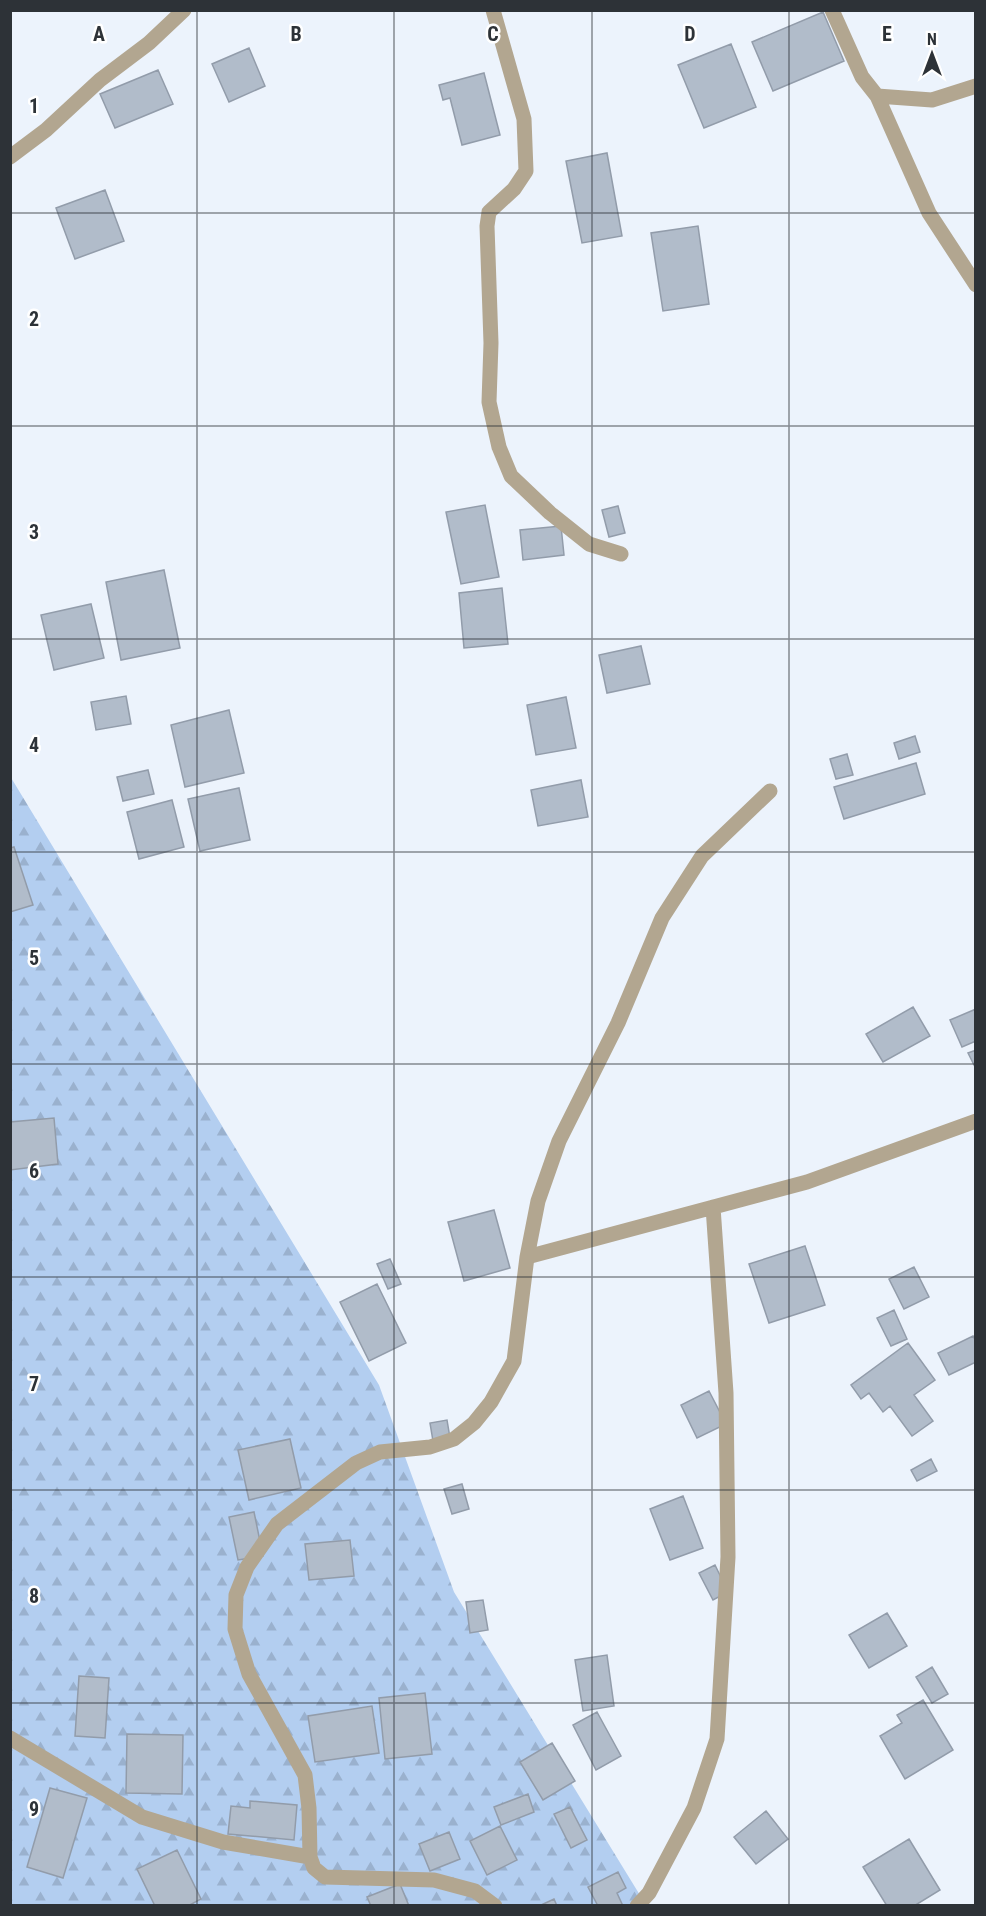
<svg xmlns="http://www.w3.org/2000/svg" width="986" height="1916" viewBox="0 0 986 1916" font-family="'Roboto Condensed',sans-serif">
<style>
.forest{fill:url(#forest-firs)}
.building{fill:#b1bcca;stroke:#929caa;stroke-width:1.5}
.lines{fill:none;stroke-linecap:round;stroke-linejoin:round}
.minor{stroke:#b2a690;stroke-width:15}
.grid{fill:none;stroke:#2d3237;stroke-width:1.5;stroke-opacity:0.55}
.grid-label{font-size:20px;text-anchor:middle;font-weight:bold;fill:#2d3237;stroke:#fff;stroke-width:5;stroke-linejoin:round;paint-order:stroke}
</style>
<defs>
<pattern id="forest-firs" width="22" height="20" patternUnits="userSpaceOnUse" patternTransform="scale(1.5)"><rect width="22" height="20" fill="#b3cef0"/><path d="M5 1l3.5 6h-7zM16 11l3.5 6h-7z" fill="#9ab1ce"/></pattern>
</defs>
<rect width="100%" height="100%" fill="#ecf3fc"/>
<path class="forest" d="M10 776 379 1385 454 1592 646 1905H11Z"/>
<path class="building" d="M823 12 844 61 773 91 752 42Z
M731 44 756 107 704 128 678 65Z
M249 48 265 86 229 102 212 64Z
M158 70 173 104 115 128 100 94Z
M484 73 500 135 462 145 450 98 443 100 439 85Z
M607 153 622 236 582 243 566 161Z
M105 190 124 241 75 259 56 208Z
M698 226 709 304 663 311 651 233Z
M485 505 499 577 461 584 446 512Z
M618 506 625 533 609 537 602 510Z
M561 526 564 555 523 560 520 530Z
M164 570 180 648 121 660 106 582Z
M502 588 508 644 464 648 459 593Z
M91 604 104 658 54 670 41 615Z
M641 646 650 684 607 693 599 655Z
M126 696 131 724 96 730 91 702Z
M566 697 576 748 536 755 527 705Z
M229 710 244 773 185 787 171 725Z
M915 736 920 752 899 759 894 743Z
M847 754 853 775 836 779 830 759Z
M916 763 925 794 844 819 834 787Z
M148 770 154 794 123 801 117 777Z
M581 780 588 817 538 826 531 790Z
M239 788 250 840 200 851 188 799Z
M172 800 184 847 139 859 127 812Z
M14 847 33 905 10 912V848Z
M913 1007 930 1036 883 1062 866 1034Z
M976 1009V1041L962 1047 950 1020Z
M976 1050V1069L968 1053Z
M54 1118 58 1164 10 1170V1122Z
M494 1210 510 1268 464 1281 448 1222Z
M805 1246 825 1305 769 1323 749 1264Z
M390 1259 401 1284 388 1289 377 1264Z
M914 1267 929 1297 904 1309 889 1279Z
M377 1284 406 1343 369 1361 340 1302Z
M894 1310 907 1339 891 1346 877 1318Z
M973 1336 976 1341V1362L949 1375 938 1353Z
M908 1343 935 1380 914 1395 933 1421 912 1436 890 1406 883 1412 869 1393 861 1399 851 1385Z
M709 1391 726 1424 697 1438 681 1405Z
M447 1420 450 1438 433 1441 430 1423Z
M290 1439 301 1488 249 1500 238 1450Z
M931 1459 937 1471 917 1481 911 1470Z
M462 1484 469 1509 452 1514 444 1489Z
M683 1496 703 1548 670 1560 650 1509Z
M254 1512 263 1556 238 1560 229 1517Z
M350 1540 354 1576 309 1580 305 1544Z
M715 1565 728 1592 713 1600 699 1573Z
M483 1600 488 1630 470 1633 466 1602Z
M887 1613 907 1646 869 1668 849 1635Z
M607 1655 614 1706 583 1711 575 1660Z
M932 1667 948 1694 932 1703 916 1677Z
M79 1676 109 1678 105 1738 75 1736Z
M425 1693 432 1754 385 1759 379 1698Z
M923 1700 953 1750 905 1779 880 1736 902 1723 897 1715Z
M372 1706 379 1753 315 1762 308 1716Z
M597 1712 621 1756 596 1770 573 1725Z
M127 1734 183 1735 182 1794 126 1793Z
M552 1743 575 1781 543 1800 520 1762Z
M50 1788 87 1798 63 1878 27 1867Z
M528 1794 534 1812 501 1825 494 1807Z
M250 1801 297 1805 294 1840 228 1834 231 1806 250 1808Z
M570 1807 587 1840 571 1848 554 1814Z
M766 1811 788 1839 756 1864 734 1837Z
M500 1826 517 1860 487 1875 470 1841Z
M449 1832 460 1859 430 1871 419 1844Z
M909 1839 940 1890 914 1906H887L863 1867Z
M177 1850 201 1899 188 1906H155L137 1869Z
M618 1872 626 1888 617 1893 623 1906H598L588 1887Z
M400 1884 409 1906H371L367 1897Z
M554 1899 557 1906H539Z"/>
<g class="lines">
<path class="minor" d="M493 10 524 119 526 171 514 189 489 212 487 226 491 343 489 402 499 447 511 476 550 513 589 544 621 554
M832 10 862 77 877 96 929 213 976 285
M877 96 932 100 976 86
M10 157 46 130 100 80 149 43 184 10
M527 1257 807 1182 976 1121
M10 1738 142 1817 223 1842 310 1857
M495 1906 475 1891 434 1880 325 1877 314 1868 310 1857 309 1808 305 1775 249 1674 235 1629 236 1595 247 1567 277 1524 356 1463 380 1452 430 1447 454 1439 474 1423 491 1402 514 1361 527 1257 538 1201 559 1141 618 1023 662 918 702 856 770 791
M637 1906 649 1893 694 1808 717 1739 728 1557 726 1393 713 1207"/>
</g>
<path class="grid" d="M197 10V1906M394 10V1906M592 10V1906M789 10V1906M10 213H976M10 426H976M10 639H976M10 852H976M10 1064H976M10 1277H976M10 1490H976M10 1703H976"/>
<g class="grid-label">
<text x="99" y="41">A</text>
<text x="296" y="41">B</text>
<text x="493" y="41">C</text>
<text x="690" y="41">D</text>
<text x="887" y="41">E</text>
<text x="34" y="113">1</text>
<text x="34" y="326">2</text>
<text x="34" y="539">3</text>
<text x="34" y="752">4</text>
<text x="34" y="965">5</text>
<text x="34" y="1178">6</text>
<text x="34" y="1391">7</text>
<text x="34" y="1603">8</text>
<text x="34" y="1816">9</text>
</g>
<rect width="986" height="1916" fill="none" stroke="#2d3237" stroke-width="24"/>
<g transform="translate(932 54)" stroke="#ffffff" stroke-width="4.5" paint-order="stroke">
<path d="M0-4.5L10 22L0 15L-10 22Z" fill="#2d3237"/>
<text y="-9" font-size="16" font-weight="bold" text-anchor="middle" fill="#2d3237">N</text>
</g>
</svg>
